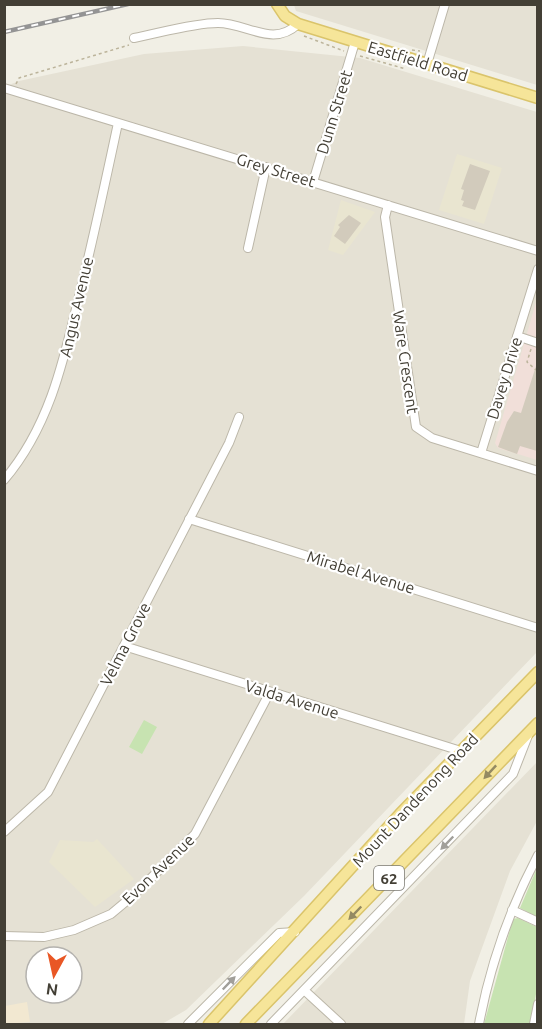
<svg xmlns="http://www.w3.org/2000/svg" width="542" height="1029" viewBox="0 0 542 1029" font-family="Ubuntu,sans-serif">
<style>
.residential{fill:#e5e1d4;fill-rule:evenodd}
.commercial{fill:#f2e8d1}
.education{fill:#e9e5d0}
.medical{fill:#f1dfd9}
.green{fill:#c7e3b1}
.building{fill:#d2cbbc}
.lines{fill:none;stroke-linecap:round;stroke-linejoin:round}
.minor-casing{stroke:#bcb7a9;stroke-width:10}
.major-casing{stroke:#dac46b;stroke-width:13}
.path{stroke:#bcb49b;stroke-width:1.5;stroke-dasharray:3 3;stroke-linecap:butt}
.minor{stroke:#fff;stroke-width:8}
.major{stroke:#f6e599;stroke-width:10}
.rail-casing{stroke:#949494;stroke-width:4.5}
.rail{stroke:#fff;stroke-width:2;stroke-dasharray:7;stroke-linecap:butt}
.oneway{fill:#948a62}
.oneway2{fill:#a19f9a}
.labels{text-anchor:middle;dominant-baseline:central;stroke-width:4.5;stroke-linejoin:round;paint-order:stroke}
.shield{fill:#fff;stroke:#7b7972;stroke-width:1.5}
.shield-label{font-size:15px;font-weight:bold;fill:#433f35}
.street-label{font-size:16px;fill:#433f35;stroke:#fff}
</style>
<rect width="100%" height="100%" fill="#f1efe5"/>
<path class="residential" d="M294 5H537V85L296 11Z
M243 46 360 58 537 112V652L304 896 186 1010 162 1024H5L4 87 19 81 144 54ZM36 957H72V993H36Z
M537 762V821L510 871 470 981 464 1024H283Z"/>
<path class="commercial" d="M27 1002 30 1022 5 1024V1006Z"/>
<path class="education" d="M457 154 502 168 484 224 439 210Z
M341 200 375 212 343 255 328 250Z
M97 839 134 879 95 907 49 862 60 840 93 842Z"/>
<path class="medical" d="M537 299V460L498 448 495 443Z"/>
<path class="green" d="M144 720 157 727 142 754 129 747Z
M537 868V917L520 908Z
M518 918 537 927V988L531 1024H484L513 919Z"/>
<path class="building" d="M470 164 490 171 475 210 462 206 464 201 461 200 464 190 461 189Z
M349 215 361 223 345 244 334 236 340 227 338 225Z
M536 366 537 451 520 446 517 454 498 447 507 422 514 411 521 413Z"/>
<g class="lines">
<g class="minor-casing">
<path id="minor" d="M134 38C160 33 193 23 218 23 247 23 273 48 298 24
M427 64 445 4
M4 88 538 251
M313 182 355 42
M388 205 385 217 416 427 432 438 538 471
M248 248 266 167
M517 336 538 343
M481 453 538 269
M4 480C50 426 64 359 80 292 94 236 106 179 118 123
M189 519 538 628
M124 646 461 751
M4 832 48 792 229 443 239 417
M512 910 538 922
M4 936 44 937 74 930 111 914 135 894 195 834 270 692
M304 990 341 1024
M188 1024 279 933 295 932
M271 1024 513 774 529 733
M479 1024C490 966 510 908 538 855
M534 1024 538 1004"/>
</g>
<g class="major-casing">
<path id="major" d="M277 4 285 16 298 24 538 98
M209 1024 400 814 538 672
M246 1024 538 723"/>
</g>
<path class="path" d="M304 36 344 51
M412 50 420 51
M360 56 406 69
M16 84 19 78 129 45
M531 349 527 362 536 370"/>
<use href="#minor" class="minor"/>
<use href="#major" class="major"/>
<g class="rail-casing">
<path id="rail" d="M4 32 128 4"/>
</g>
<use href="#rail" class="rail"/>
</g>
<defs><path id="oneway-solid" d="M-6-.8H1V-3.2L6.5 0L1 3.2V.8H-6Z" transform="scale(1.5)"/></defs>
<g class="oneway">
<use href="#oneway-solid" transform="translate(490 772) rotate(133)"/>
<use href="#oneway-solid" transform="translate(355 913) rotate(134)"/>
</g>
<g class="oneway2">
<use href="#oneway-solid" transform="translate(447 843) rotate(134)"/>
<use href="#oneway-solid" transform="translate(229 983) rotate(-46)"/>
</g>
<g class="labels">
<rect class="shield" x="374" y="866" width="30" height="24" rx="4.5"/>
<g class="shield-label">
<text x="389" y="878">62</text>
</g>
<g class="street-label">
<text transform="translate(418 61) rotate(17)">Eastfield Road</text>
<text transform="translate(334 112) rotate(-73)">Dunn Street</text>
<text transform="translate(276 170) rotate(17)">Grey Street</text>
<text transform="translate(76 307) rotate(-77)">Angus Avenue</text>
<text transform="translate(406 362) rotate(82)">Ware Crescent</text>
<text transform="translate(504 378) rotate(-73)">Davey Drive</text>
<text transform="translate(361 572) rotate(17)">Mirabel Avenue</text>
<text transform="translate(125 644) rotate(-63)">Velma Grove</text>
<text transform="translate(292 699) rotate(17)">Valda Avenue</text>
<text transform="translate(415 800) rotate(-47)">Mount Dandenong Road</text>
<text transform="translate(158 869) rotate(-44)">Evon Avenue</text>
</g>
</g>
<rect width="542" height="1029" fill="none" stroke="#433f35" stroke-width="12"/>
<g transform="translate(54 975) rotate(188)"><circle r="28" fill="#ffffff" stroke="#b4b2ae" stroke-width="1.5"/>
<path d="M0-4.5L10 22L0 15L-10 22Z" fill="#e95725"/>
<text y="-9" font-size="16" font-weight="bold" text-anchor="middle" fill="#433f35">N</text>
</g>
</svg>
